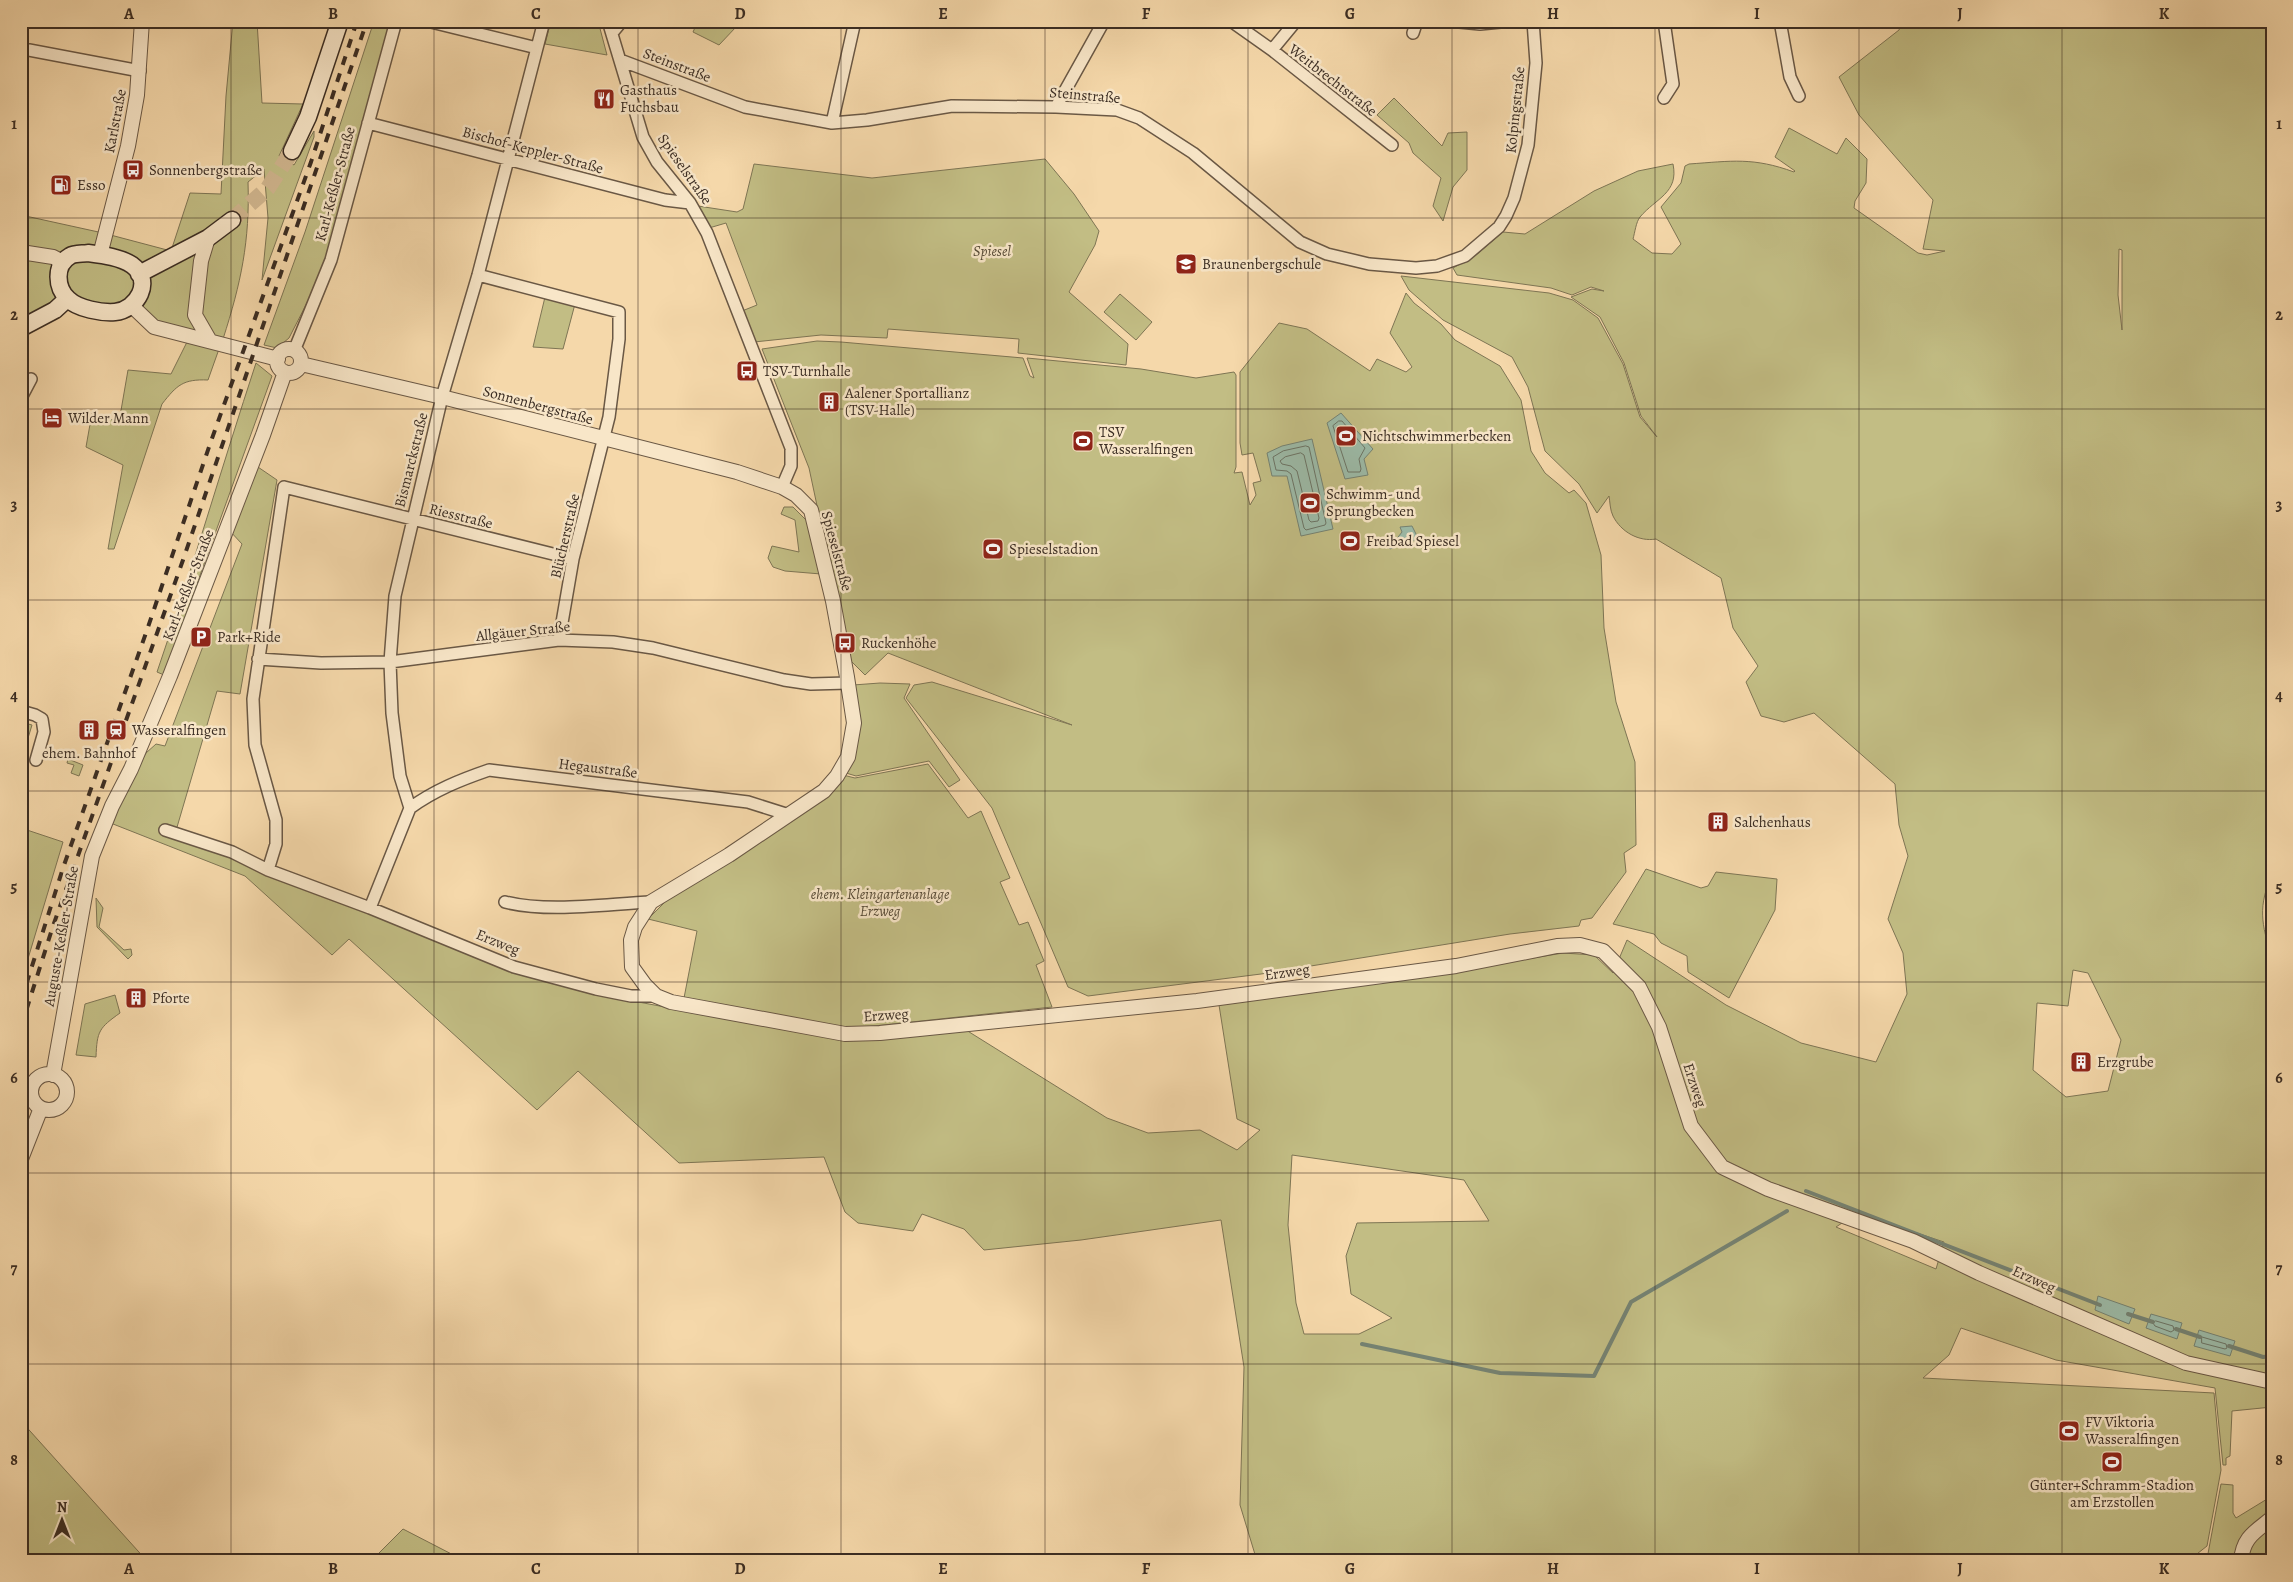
<svg xmlns="http://www.w3.org/2000/svg" width="2293" height="1582" viewBox="0 0 2293 1582" font-family="Alegreya,serif">
<style>
.green{fill:#c2bd84;stroke:#7e7554;fill-rule:evenodd}
.water{fill:#9cbaa7;stroke:#758272}
.lines{fill:none;stroke-linecap:round;stroke-linejoin:round}
.shore{stroke:#6c7465;stroke-width:1}
.stream{stroke:#758272;stroke-width:4}
.secondary-tunnel{stroke:#d0b68f;stroke-width:16;stroke-dasharray:16 8;stroke-linecap:butt}
.minor-casing{stroke:#6a5845;stroke-width:14}
.tertiary-casing{stroke:#6a5845;stroke-width:16}
.secondary-casing{stroke:#3b2d23;stroke-width:19}
.minor{stroke:#f8e6c8;stroke-width:11}
.tertiary{stroke:#f8e6c8;stroke-width:14}
.secondary{stroke:#f8e6c8;stroke-width:16}
.rail{stroke:#3b2d23;stroke-width:4;stroke-dasharray:9 9;stroke-linecap:butt}
.grid{fill:none;stroke:#3b2d23;stroke-width:1;stroke-opacity:0.55}
.labels{text-anchor:middle;dominant-baseline:central;stroke-width:5;stroke-linejoin:round;paint-order:stroke}
.street-label{font-size:15px;fill:#3b2d23;stroke:#f8e6c8}
.poi-label{font-size:15px;fill:#3b2d23;stroke:#f8e6c8;text-anchor:start}
.park-label{font-size:15px;font-style:italic;fill:#564a36;stroke:#f8e6c8}
.neatline{fill:none;stroke:#3b2d23;stroke-width:2}
.grid-label{font-size:16px;text-anchor:middle;font-weight:bold;fill:#3b2d23}
</style>
<rect width="100%" height="100%" fill="#f5d8aa"/>
<filter id="stains"><feTurbulence type="fractalNoise" baseFrequency=".004" numOctaves="4"/><feColorMatrix values="0 0 0 0 .2 0 0 0 0 .09 0 0 0 0 .02 0 0 0 .5 -.17"/></filter>
<radialGradient id="worn" r=".72"><stop offset=".6" stop-color="#630" stop-opacity="0"/><stop offset="1" stop-color="#630" stop-opacity=".3"/></radialGradient>
<path class="green" d="M233 21H257L262 103 303 104 279 156 294 165 314 131V137L262 280 268 218 264 169 248 182C250 241 241 283 223 339L155 325 131 303 108 307 71 300 21 326V215L103 233 171 251 190 193 221 194 226 96Z
M374 21H394L329 260 289 338 277 348 264 345 305 232Z
M551 21H598L607 55 545 44Z
M698 21H746L736 27 719 45 693 32Z
M1903 21H2272V875C2258 905 2261 925 2272 956V1407L2232 1411 2230 1456 2226 1458V1465H2223L2215 1388 2056 1360 1961 1328 1949 1355 1923 1378 2214 1393 2221 1470 2207 1546 2188 1561H1257L1240 1505 1244 1367 1221 1220 1081 1240 984 1250 964 1229 922 1214 913 1231 858 1223 845 1212 824 1157 679 1163 578 1071 537 1110 349 939 332 955 245 876 108 822 146 753 156 744 165 746 242 544 229 530 255 465 277 480 240 694 217 691 175 834 261 865V873L367 913 510 970 541 980 596 994 808 1034 966 1030 1107 1118 1148 1133 1200 1130 1237 1150 1260 1130 1237 1119 1219 1005 1401 980 1563 953 1594 955 1613 973 1627 940 1726 1005 1801 1043 1876 1062 1907 994 1903 953 1888 919 1908 856 1899 825 1895 784 1814 713 1784 722 1761 716 1746 682 1758 666 1733 628 1721 578 1656 539C1639 542 1621 532 1613 516 1610 510 1610 502 1609 496L1597 513 1579 484 1545 451 1528 387 1512 357 1443 320 1409 290 1401 276 1549 293 1573 300 1598 318 1623 364 1640 417 1657 437 1641 416 1624 363 1600 317 1571 297 1592 289 1604 291 1591 287 1572 295 1551 288 1457 275 1453 268 1476 255 1503 232 1525 234 1594 191 1638 171 1673 164C1679 193 1656 198 1640 217 1636 222 1635 232 1633 239L1652 253 1672 254 1681 244 1661 207 1681 183 1685 166 1689 164C1732 161 1753 157 1794 172L1795 171 1775 157 1789 128 1837 154 1846 138 1867 159 1866 183 1855 201 1854 208 1918 253 1927 255 1945 251 1923 249 1933 200 1859 115 1839 77 1899 30ZM2119 249 2122 250V330L2118 295ZM2073 970 2088 973 2121 1040 2108 1091 2066 1097 2033 1070 2037 1003 2068 1006ZM1292 1155 1464 1180 1489 1221 1357 1223 1346 1256 1351 1294 1392 1318 1359 1334H1304L1296 1303 1288 1225ZM1857 1213 1944 1242 1936 1269 1836 1227Z
M1394 98 1442 146 1448 133 1467 132V170L1453 187 1443 221 1433 206 1441 178 1413 153 1409 143 1377 115Z
M1045 159 1074 194 1099 231 1095 245 1069 292 1128 344 1126 365 1018 353 1019 339 888 329 887 338 821 335 754 342 742 311 757 305 726 223 709 228 698 206 737 212 743 209 754 164 872 178Z
M1406 293 1414 303 1441 324 1455 340 1500 366 1521 400 1531 451 1545 473 1569 493 1574 490 1586 503 1601 555 1604 628 1616 702 1635 762 1636 845 1624 853 1626 872 1592 918 1581 920 1579 926 1510 934 1261 974 1088 996 1068 987 992 808 906 698 914 685 932 682 1072 725 888 653 865 675 850 660 809 468 762 349 817 341 841 342 1023 358 1030 376 1034 378 1027 358 1141 369 1196 378 1234 372 1236 375V467L1234 473 1242 472 1250 505 1256 495 1253 483 1261 481 1253 453 1242 455 1240 443V372L1279 323 1307 329 1370 371 1377 359 1406 372 1412 367 1390 333Z
M1120 294 1152 322 1136 340 1104 312Z
M545 297 575 304 563 349 533 347Z
M187 342 219 349 208 380C183 379 177 385 162 404L114 549H108L123 465 86 447 92 413 119 422 128 370 171 374Z
M256 363 272 376 164 675 157 672C192 570 222 466 256 363Z
M784 507H793L807 521 821 574 785 571 773 567 768 558 772 546 799 552 795 520 781 514Z
M880 683 910 684 904 698 960 780 949 787 929 761 856 776 846 773C861 753 856 709 853 685Z
M21 722 32 725 21 761Z
M68 759 83 765 79 776 71 773 74 765 67 763Z
M928 764 968 818 981 811 1010 878 1000 882 1019 925 1028 922 1044 961 1036 965 1052 1007 846 1029 684 998 697 931 648 919 679 888 843 775 855 778Z
M21 828 63 842 21 982 23 857 21 856Z
M1646 869 1701 888 1708 886 1716 872 1777 879 1775 910 1729 998 1688 972 1687 956 1661 943 1654 934 1613 924Z
M2272 891V945L2267 915Z
M96 898 103 908 99 927 124 950 131 949 132 955 128 959 97 927Z
M115 995 120 1013C99 1028 97 1031 96 1057L76 1055 85 1004Z
M21 1421 147 1561H21Z
M2221 1484 2233 1485V1513L2236 1518 2272 1496V1561H2205L2207 1559Z
M403 1529 465 1561H371Z"/>
<path class="water" d="M1341 413 1373 449 1364 459 1368 475 1345 479 1327 423Z
M1312 439 1333 529 1301 536 1287 476H1272L1267 453 1282 446Z
M1412 526 1418 538 1413 541 1408 537 1411 544 1407 547 1402 544 1390 549 1387 546 1393 539 1395 541 1402 532 1400 527Z
M2098 1296 2135 1309 2129 1324 2095 1310Z
M2151 1314 2182 1323 2177 1339 2146 1328Z
M2199 1330 2235 1341 2230 1356 2194 1346Z"/>
<g class="lines">
<path class="shore" d="M1339 421H1342L1365 448 1359 459 1361 469 1360 472H1348L1333 426Z
M1306 446 1309 447 1326 523 1325 525 1306 530 1304 528 1291 474 1287 471 1276 470 1273 457 1283 451Z
M1301 453 1304 455 1319 518 1318 521 1311 522 1309 520 1297 471 1291 466 1282 464 1280 461 1285 457Z
M2156 1321 2173 1326 2174 1330 2171 1332 2155 1326 2153 1323Z
M2202 1337 2226 1344 2227 1348 2225 1349 2202 1343Z"/>
<path class="stream" d="M1806 1191 2100 1305
M2128 1314 2153 1322
M2176 1329 2200 1337
M1362 1344 1500 1373 1594 1376 1631 1302 1787 1211
M2229 1346 2263 1357 2272 1356"/>
<path class="secondary-tunnel" d="M232 220 268 188 292 151"/>
<g class="minor-casing">
<path id="minor" d="M427 21 537 48
M608 21 643 137 657 162 690 203 707 233 791 448V466L782 487
M1231 21 1272 50 1392 145
M1449 21 1480 24 1511 21
M1664 21 1673 84 1664 98
M1780 21 1790 77 1799 96
M612 33 622 21
M1413 33 1417 21
M29 50 140 71
M1272 50 1296 21
M620 60 745 107 832 123 867 120 952 106 1056 107 1117 110 1139 118 1193 153 1300 242 1327 254 1369 264 1416 268 1437 266 1465 256 1499 227 1506 216 1514 198 1528 145 1536 63 1533 21
M1056 107 1104 21
M368 123 665 200 690 203
M832 123 855 21
M478 275 619 312V339L609 417 573 559 559 640
M294 351 331 260 396 21
M21 398 31 379
M258 659 321 663 390 662 559 640 613 642 653 648 784 680 811 684 848 683
M21 711 35 715 42 719 44 732 36 760
M410 808C435 790 460 780 489 770L748 802 789 815
M165 830 232 852 268 870 370 908 514 967 596 989 631 996H656
M268 870 276 844V820L255 745 253 699 284 487 573 559
M505 902C549 913 606 904 651 902
M370 908 410 808 400 776 392 713 390 662 395 596 442 397 478 275 544 21"/>
</g>
<g class="tertiary-casing">
<path id="tertiary" d="M208 238 201 261 195 315 210 341
M21 252 53 257 63 262
M100 255 128 146 137 95 142 21
M132 306 154 327 278 359
M277 361a12 12 0 1 1 24 0a12 12 0 1 1-24 0Z
M301 364 442 397 737 472 782 487 796 495 811 510 833 601 847 677 854 723 848 757 837 776 824 791 729 855 651 902 635 927 631 940 632 967 645 985 656 996 671 1002 845 1034 880 1033 1197 1001 1456 966 1557 946 1580 945 1603 951 1639 987 1659 1027 1691 1126 1722 1167 1768 1189 1913 1241 1979 1273 2186 1363 2272 1382
M31 1092a18 18 0 1 1 36 0a18 18 0 1 1-36 0Z
M53 1075 92 856 112 806 131 769 170 676 263 435 285 372
M21 1159 41 1108
M2241 1561C2243 1537 2255 1532 2272 1518"/>
</g>
<g class="secondary-casing">
<path id="secondary" d="M292 151 308 117 340 21
M88 253C103 255 120 257 132 265 154 281 137 310 115 312 102 313 78 309 68 299 56 288 54 265 70 256 75 253 83 254 88 253Z
M139 274 208 238 232 220
M21 328 55 310 67 299"/>
</g>
<use href="#minor" class="minor"/>
<use href="#tertiary" class="tertiary"/>
<use href="#secondary" class="secondary"/>
<path class="rail" d="M21 1001 63 868 147 630 210 444 311 162 357 21
M21 1027 53 926 183 560 367 21"/>
</g>
<path class="grid" d="M231 21V1561M434 21V1561M638 21V1561M841 21V1561M1045 21V1561M1248 21V1561M1452 21V1561M1655 21V1561M1859 21V1561M2062 21V1561M21 218H2272M21 409H2272M21 600H2272M21 791H2272M21 982H2272M21 1173H2272M21 1364H2272"/>
<defs>
<g id="restaurant-square" transform="scale(1.125)"><rect x="-9" y="-9" width="18" height="18" rx="4" fill="#8f2418" stroke="#f8e6c8"/><path d="M-5-6h1v4h1v-4h1v4h1v-4h1v5L-1.5 .5V6h-2V.5L-5-1ZM5-6V6H3V1.5H1.5Q1.5-4 5-6Z" fill="#fff"/></g>
<g id="bus-square" transform="scale(1.125)"><rect x="-9" y="-9" width="18" height="18" rx="4" fill="#8f2418" stroke="#f8e6c8"/><path d="M-5-6H5V4H4V6H2V4H-2V6H-4V4H-5ZM-3.5-4V0h7V-4ZM-3.5 1.2v1.5H-2V1.2ZM2 1.2v1.5H3.5V1.2Z" fill="#fff"/></g>
<g id="fuel-square" transform="scale(1.125)"><rect x="-9" y="-9" width="18" height="18" rx="4" fill="#8f2418" stroke="#f8e6c8"/><path d="M-5.5-6h7V0h2V4h1.3V-2.5L3-4.5l.8-.8L6-3V5H2.5V1h-1V6h-7ZM-4.2-4.7v3.2H.2V-4.7Z" fill="#fff"/></g>
<g id="school-square" transform="scale(1.125)"><rect x="-9" y="-9" width="18" height="18" rx="4" fill="#8f2418" stroke="#f8e6c8"/><path d="M0-5L7-2L0 1L-7-2ZM-4 1L0 2.5L4 1V4Q0 6-4 4Z" fill="#fff"/></g>
<g id="building-square" transform="scale(1.125)"><rect x="-9" y="-9" width="18" height="18" rx="4" fill="#8f2418" stroke="#f8e6c8"/><path d="M-4-6H4V6H1V3H-1V6H-4ZM-2.5-4.3h1.7v1.8h-1.7ZM.8-4.3h1.7v1.8H.8ZM-2.5-1h1.7V.8h-1.7ZM.8-1h1.7V.8H.8Z" fill="#fff"/></g>
<g id="hotel-square" transform="scale(1.125)"><rect x="-9" y="-9" width="18" height="18" rx="4" fill="#8f2418" stroke="#f8e6c8"/><path d="M-6-4.5h1.5V1H6V5H4.5V3h-9V5H-6ZM-4 0a1.8 1.8 0 1 1 3.6 0ZM.5 0V-2.5h3Q6-2.5 6 0Z" fill="#fff"/></g>
<g id="stadium-square" transform="scale(1.125)"><rect x="-9" y="-9" width="18" height="18" rx="4" fill="#8f2418" stroke="#f8e6c8"/><path d="M0-5a6.5 5 0 1 0 0 10a6.5 5 0 1 0 0-10ZM-3.5-1.8h7v3.6h-7Z" fill="#fff"/></g>
<g id="parking-square" transform="scale(1.125)"><rect x="-9" y="-9" width="18" height="18" rx="4" fill="#8f2418" stroke="#f8e6c8"/><path d="M-3.5-5.5H1a3.5 3.5 0 0 1 0 7H-1V5.5H-3.5ZM-1-3.4V-.6H.8a1.4 1.4 0 0 0 0-2.8Z" fill="#fff"/></g>
<g id="station-square" transform="scale(1.125)"><rect x="-9" y="-9" width="18" height="18" rx="4" fill="#8f2418" stroke="#f8e6c8"/><path d="M-3-6H3Q5-6 5-4V2Q5 4 3 4L4.5 6H3L1.5 4h-3L-3 6H-4.5L-3 4Q-5 4-5 2V-4Q-5-6-3-6ZM-3.5-4v3h7v-3ZM-3.5 1v1.5H-2V1ZM2 1v1.5H3.5V1Z" fill="#fff"/></g>
</defs>
<g fill-rule="evenodd">
<use href="#restaurant-square" x="604" y="99"/>
<use href="#bus-square" x="133" y="170"/>
<use href="#fuel-square" x="61" y="185"/>
<use href="#school-square" x="1186" y="264"/>
<use href="#bus-square" x="747" y="371"/>
<use href="#building-square" x="829" y="402"/>
<use href="#hotel-square" x="52" y="418"/>
<use href="#stadium-square" x="1346" y="436"/>
<use href="#stadium-square" x="1083" y="441"/>
<use href="#stadium-square" x="1310" y="503"/>
<use href="#stadium-square" x="1350" y="541"/>
<use href="#stadium-square" x="993" y="549"/>
<use href="#parking-square" x="201" y="637"/>
<use href="#bus-square" x="845" y="643"/>
<use href="#building-square" x="89" y="730"/>
<use href="#station-square" x="116" y="730"/>
<use href="#building-square" x="1718" y="822"/>
<use href="#building-square" x="136" y="998"/>
<use href="#building-square" x="2081" y="1062"/>
<use href="#stadium-square" x="2069" y="1431"/>
<use href="#stadium-square" x="2112" y="1462"/>
</g>
<g class="labels">
<g class="street-label">
<text transform="translate(677 65) rotate(21)">Steinstraße</text>
<text transform="translate(1333 80) rotate(38)">Weitbrechtstraße</text>
<text transform="translate(1085 95) rotate(5)">Steinstraße</text>
<text transform="translate(1515 110) rotate(-84)">Kolpingstraße</text>
<text transform="translate(115 121) rotate(-79)">Karlstraße</text>
<text transform="translate(533 150) rotate(15)">Bischof-Keppler-Straße</text>
<text transform="translate(685 169) rotate(55)">Spieselstraße</text>
<text transform="translate(335 184) rotate(-75)">Karl-Keßler-Straße</text>
<text transform="translate(538 405) rotate(15)">Sonnenbergstraße</text>
<text transform="translate(411 460) rotate(-76)">Bismarckstraße</text>
<text transform="translate(461 516) rotate(14)">Riesstraße</text>
<text transform="translate(565 536) rotate(-77)">Blücherstraße</text>
<text transform="translate(837 551) rotate(75)">Spieselstraße</text>
<text transform="translate(188 585) rotate(-69)">Karl-Keßler-Straße</text>
<text transform="translate(523 631) rotate(-6)">Allgäuer Straße</text>
<text transform="translate(598 768) rotate(7)">Hegaustraße</text>
<text transform="translate(61 936) rotate(-80)">Auguste-Keßler-Straße</text>
<text transform="translate(498 942) rotate(22)">Erzweg</text>
<text transform="translate(1287 972) rotate(-8)">Erzweg</text>
<text transform="translate(886 1015) rotate(-4)">Erzweg</text>
<text transform="translate(1695 1085) rotate(72)">Erzweg</text>
<text transform="translate(2034 1279) rotate(24)">Erzweg</text>
</g>
<g class="poi-label">
<text x="620" y="90">Gasthaus<tspan x="620" dy="17">Fuchsbau</tspan></text>
<text x="149" y="170">Sonnenbergstraße</text>
<text x="77" y="185">Esso</text>
<text x="1202" y="264">Braunenbergschule</text>
<text x="763" y="371">TSV-Turnhalle</text>
<text x="845" y="393">Aalener Sportallianz<tspan x="845" dy="17">(TSV-Halle)</tspan></text>
<text x="68" y="418">Wilder Mann</text>
<text x="1099" y="432">TSV<tspan x="1099" dy="17">Wasseralfingen</tspan></text>
<text x="1362" y="436">Nichtschwimmerbecken</text>
<text x="1326" y="494">Schwimm- und<tspan x="1326" dy="17">Sprungbecken</tspan></text>
<text x="1366" y="541">Freibad Spiesel</text>
<text x="1009" y="549">Spieselstadion</text>
<text x="217" y="637">Park+Ride</text>
<text x="861" y="643">Ruckenhöhe</text>
<text x="132" y="730">Wasseralfingen</text>
<text x="89" y="753" text-anchor="middle">ehem. Bahnhof</text>
<text x="1734" y="822">Salchenhaus</text>
<text x="152" y="998">Pforte</text>
<text x="2097" y="1062">Erzgrube</text>
<text x="2085" y="1422">FV Viktoria<tspan x="2085" dy="17">Wasseralfingen</tspan></text>
<text x="2112" y="1485" text-anchor="middle">Günter+Schramm-Stadion<tspan x="2112" dy="17">am Erzstollen</tspan></text>
</g>
<g class="park-label">
<text x="992" y="251">Spiesel</text>
<text x="880" y="894">ehem. Kleingartenanlage<tspan x="880" dy="17">Erzweg</tspan></text>
</g>
</g>
<rect width="2293" height="1582" fill="none" stroke="#f5d8aa" stroke-width="55"/>
<g transform="translate(62 1520)" stroke="#f8e6c8" stroke-width="4" paint-order="stroke">
<path d="M0-4L9 19L0 12L-9 19Z" fill="#3b2d23"/>
<text y="-8" font-size="14" font-weight="bold" text-anchor="middle" fill="#3b2d23">N</text>
</g>
<rect x="28" y="28" width="2238" height="1526" class="neatline"/>
<g class="grid-label">
<text x="129" y="19">A</text>
<text x="333" y="19">B</text>
<text x="536" y="19">C</text>
<text x="740" y="19">D</text>
<text x="943" y="19">E</text>
<text x="1146" y="19">F</text>
<text x="1350" y="19">G</text>
<text x="1553" y="19">H</text>
<text x="1757" y="19">I</text>
<text x="1960" y="19">J</text>
<text x="2164" y="19">K</text>
<text x="14" y="129">1</text>
<text x="2279" y="129">1</text>
<text x="14" y="320">2</text>
<text x="2279" y="320">2</text>
<text x="14" y="510">3</text>
<text x="2279" y="510">3</text>
<text x="14" y="701">4</text>
<text x="2279" y="701">4</text>
<text x="14" y="892">5</text>
<text x="2279" y="892">5</text>
<text x="14" y="1083">6</text>
<text x="2279" y="1083">6</text>
<text x="14" y="1274">7</text>
<text x="2279" y="1274">7</text>
<text x="14" y="1465">8</text>
<text x="2279" y="1465">8</text>
<text x="129" y="1574">A</text>
<text x="333" y="1574">B</text>
<text x="536" y="1574">C</text>
<text x="740" y="1574">D</text>
<text x="943" y="1574">E</text>
<text x="1146" y="1574">F</text>
<text x="1350" y="1574">G</text>
<text x="1553" y="1574">H</text>
<text x="1757" y="1574">I</text>
<text x="1960" y="1574">J</text>
<text x="2164" y="1574">K</text>
</g>
<rect width="100%" height="100%" filter="url(#stains)"/>
<rect width="100%" height="100%" fill="url(#worn)"/>
</svg>
